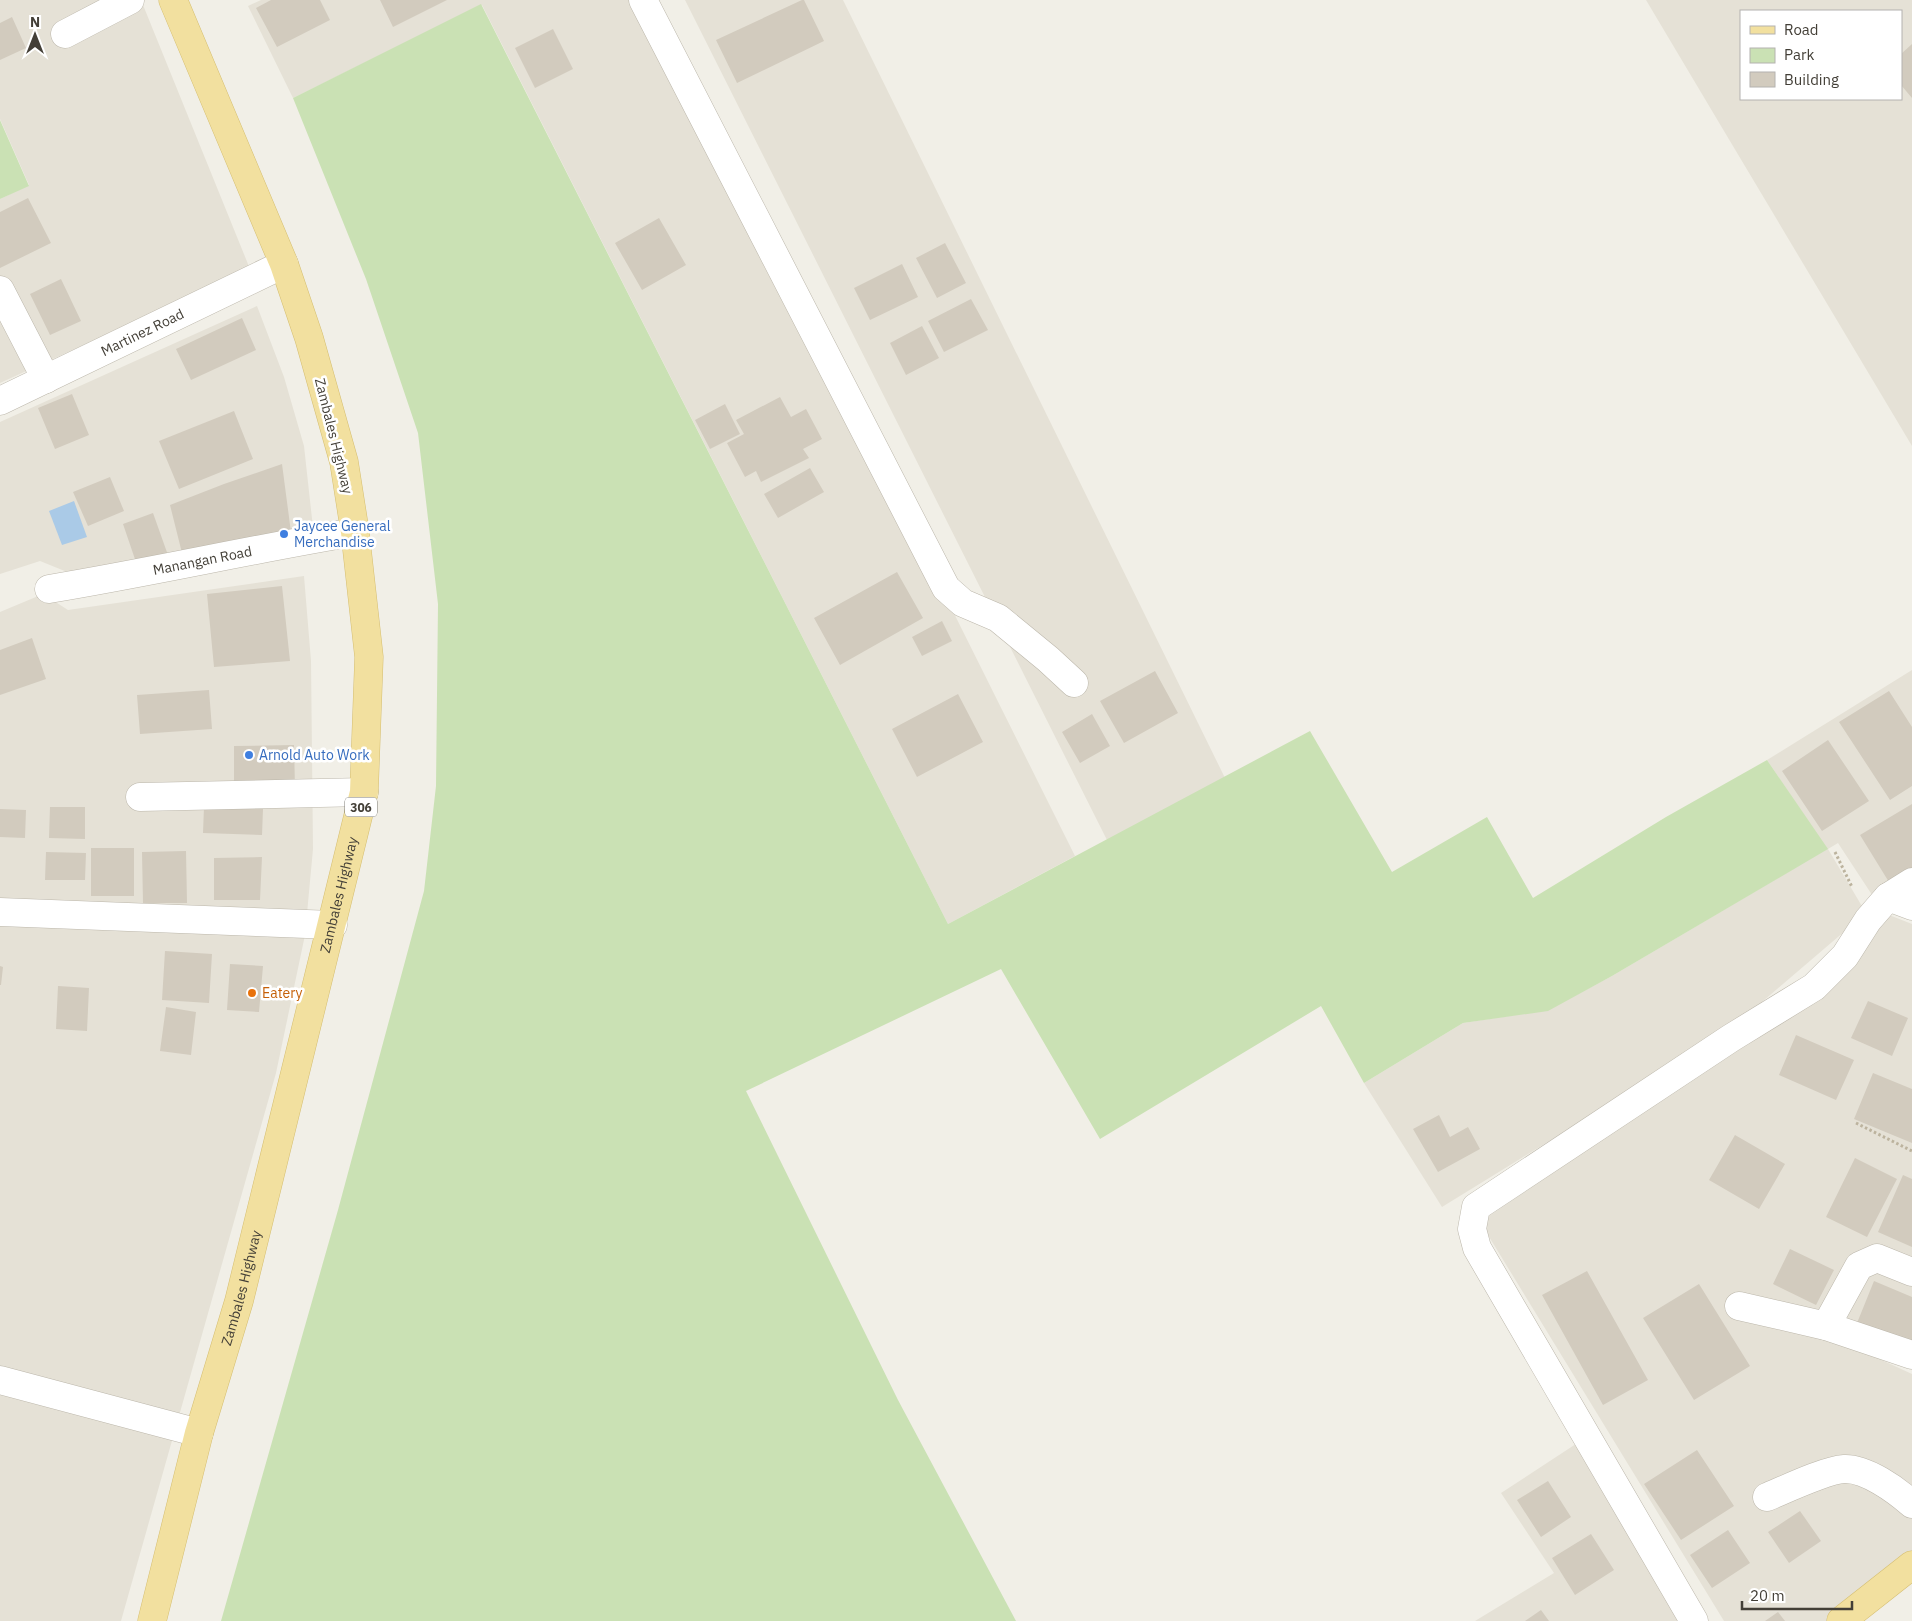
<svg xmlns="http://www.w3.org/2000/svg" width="1912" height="1621" viewBox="0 0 1912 1621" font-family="'IBM Plex Sans',sans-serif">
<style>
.residential{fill:#e5e1d6;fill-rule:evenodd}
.green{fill:#cae1b4}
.water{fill:#aacae7}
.building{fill:#d2cbbe}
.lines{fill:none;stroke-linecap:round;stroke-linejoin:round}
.minor-casing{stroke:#bcb7ab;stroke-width:29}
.major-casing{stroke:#d5be71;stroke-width:29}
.path{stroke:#bcb39e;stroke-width:3;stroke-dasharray:2.5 2.5;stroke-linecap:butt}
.minor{stroke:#fff;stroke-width:28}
.major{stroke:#f2e09f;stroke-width:28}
.shop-dot{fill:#3f7fe0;stroke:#fff;stroke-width:2}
.food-dot{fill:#e8710a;stroke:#fff;stroke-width:2}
.labels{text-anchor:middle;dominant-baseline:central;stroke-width:5;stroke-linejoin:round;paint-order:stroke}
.shield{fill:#fff;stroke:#7b7973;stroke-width:1}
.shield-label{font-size:12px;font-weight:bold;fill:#433f37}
.street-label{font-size:14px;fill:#433f37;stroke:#fff}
.shop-label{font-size:14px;fill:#366cbe;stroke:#fff;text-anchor:start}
.food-label{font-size:14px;fill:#c56008;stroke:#fff;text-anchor:start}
</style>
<rect width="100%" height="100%" fill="#f1efe7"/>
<path class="residential" d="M0 0H141L250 269 0 383V199L29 185 0 119Z
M261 0H648L1075 856 948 924 482 5 293 98 248 6Z
M685 0H843L1225 778 1107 840Z
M1646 0H1912V446L1724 131ZM1741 11H1901V99H1741Z
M257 306 284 377 304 446 315 546 87 580 40 561 0 574V422Z
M304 576 311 661 313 849 305 935 276 1073 121 1621H0V612L43 594 68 610Z
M1912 670V884L1878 904 1838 843 1828 849 1866 913 1728 1031 1442 1207 1364 1083 1463 1023 1548 1010 1612 976 1827 849 1767 760Z
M1884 913 1912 924V1355L1810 1327 1912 1374V1559L1830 1621H1724L1480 1222 1656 1103 1809 1005Z
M1585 1438 1698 1621H1475L1554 1573 1501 1493Z"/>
<path class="green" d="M481 4 948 924 1310 731 1392 872 1487 817 1533 898 1666 817 1767 760 1828 849 1612 976 1548 1011 1463 1023 1364 1083 1321 1006 1100 1139 1001 969 746 1091 898 1400 1016 1621H221L338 1210 424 891 436 786 438 604 418 433 366 279 293 98Z
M0 120 29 186 0 199Z"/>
<path class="water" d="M74 501 87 537 62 545 49 511Z"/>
<path class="building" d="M271 0H320L330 20 277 47 256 8Z
M380 0H447L393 27Z
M802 0H804L824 41 737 83 716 40Z
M12 17 26 48 0 60V23Z
M553 29 573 69 535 88 515 48Z
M1912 44V98L1901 85V54Z
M28 198 51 243 0 268V212Z
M659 218 686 265 642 290 615 243Z
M945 243 966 283 937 298 916 258Z
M902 264 918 297 870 320 854 288Z
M61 279 81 321 50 335 30 294Z
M971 299 988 330 944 352 928 321Z
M242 318 256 350 191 380 176 349Z
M922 326 939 358 906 375 890 343Z
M72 394 89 435 55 449 38 408Z
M780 397 791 417 806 409 822 439 803 449 809 458 761 482 756 471 745 477 727 443 744 434 736 420Z
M725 404 740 434 710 449 695 420Z
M234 411 253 459 179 489 159 441Z
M282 464 292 540 184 561 170 505 224 484Z
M810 468 824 492 778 518 764 494Z
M110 477 124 511 88 526 73 492Z
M153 513 169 558 138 568 123 524Z
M897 572 923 618 840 665 814 618Z
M282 586 290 661 214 667 207 594Z
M942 621 952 641 922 656 912 637Z
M32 638 46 679 0 695V650Z
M1155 671 1178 713 1124 743 1100 701Z
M209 690 212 729 140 734 137 695Z
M1889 691 1912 727V786L1890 800 1839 722Z
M958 694 983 742 917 777 892 729Z
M1092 714 1110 746 1080 763 1062 732Z
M1828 740 1869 801 1822 831 1782 771Z
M294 745 295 788 234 789V746Z
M1912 804V876L1892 887 1860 835Z
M50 807H85V839L49 838Z
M204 807 263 809 262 835 203 833Z
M0 809 26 810 25 838 0 837Z
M91 848H134V896H91Z
M186 851 187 903H143L142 852Z
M46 852 86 853 85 880H45Z
M262 857 260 900H214V858Z
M165 951 212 954 209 1003 162 1000Z
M230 964 263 966 259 1012 227 1010Z
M0 966 3 967 1 985H0Z
M58 986 89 988 87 1031 56 1029Z
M1868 1001 1908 1018 1892 1056 1851 1038Z
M166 1007 196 1012 191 1055 160 1051Z
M1796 1035 1854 1060 1836 1100 1779 1075Z
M1873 1073 1912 1089V1143L1854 1119Z
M1439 1115 1450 1137 1468 1127 1480 1149 1438 1172 1413 1129Z
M1735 1135 1785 1164 1759 1209 1709 1180Z
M1855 1158 1897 1179 1867 1237 1826 1217Z
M1903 1175 1912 1179V1247L1878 1232Z
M1790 1249 1834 1270 1816 1305 1773 1284Z
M1587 1271 1648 1380 1603 1405 1542 1295Z
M1874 1281 1912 1297V1352L1855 1328Z
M1699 1284 1750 1366 1694 1400 1643 1318Z
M1697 1450 1734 1506 1681 1540 1644 1484Z
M1548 1481 1571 1517 1541 1537 1517 1500Z
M1800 1511 1821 1541 1789 1563 1768 1532Z
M1728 1530 1750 1563 1712 1588 1690 1555Z
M1591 1534 1614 1570 1575 1595 1552 1558Z
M1541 1610 1549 1621H1525Z
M1778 1612 1785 1621H1765Z"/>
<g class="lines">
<g class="minor-casing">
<g id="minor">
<path d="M643 0 946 588 963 603 998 618 1048 659 1074 683"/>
<path d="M65 34 130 0"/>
<path d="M0 290 46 379"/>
<path id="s1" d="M0 401 284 264"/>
<path id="s2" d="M49 589C152 572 253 549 355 532"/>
<path d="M140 797 364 792"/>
<path d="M1912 882 1888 897 1912 906"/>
<path d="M0 912 333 925"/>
<path d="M1739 1306 1826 1326 1912 1355"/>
<path d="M1826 1326 1859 1266 1877 1258 1912 1272"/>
<path d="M0 1380 199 1433"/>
<path d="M1767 1497C1786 1489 1826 1470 1844 1469 1866 1468 1896 1490 1912 1504"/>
<path d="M1694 1621 1477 1248 1472 1229 1476 1207 1731 1038 1814 987 1845 956 1868 920 1888 897"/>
</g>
</g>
<g class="major-casing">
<g id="major">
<path id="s3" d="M152 1621 199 1433 239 1301 364 792 369 657 355 532 344 462 309 338 284 264 173 0"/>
<path d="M1841 1621 1912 1565"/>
</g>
</g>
<path class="path" d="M1835 852 1852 887
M1856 1123 1912 1151"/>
<use href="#minor" class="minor"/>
<use href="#major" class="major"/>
</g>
<g class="shop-dot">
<circle cx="284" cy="534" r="5"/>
<circle cx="249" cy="755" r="5"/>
</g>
<circle class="food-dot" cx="252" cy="993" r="5"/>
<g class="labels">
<rect class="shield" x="345" y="797.5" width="32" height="19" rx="4"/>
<g class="shield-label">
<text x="361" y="807">306</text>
</g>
<g class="street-label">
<text stroke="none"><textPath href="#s1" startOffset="158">Martinez Road</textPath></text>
<text transform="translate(334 436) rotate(76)">Zambales Highway</text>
<text stroke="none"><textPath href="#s2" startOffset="156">Manangan Road</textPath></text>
<text stroke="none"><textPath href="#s3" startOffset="750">Zambales Highway</textPath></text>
<text stroke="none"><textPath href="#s3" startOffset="345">Zambales Highway</textPath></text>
</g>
<g class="shop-label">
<text x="294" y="526">Jaycee General<tspan x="294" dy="16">Merchandise</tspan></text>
<text x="259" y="755">Arnold Auto Work</text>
</g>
<g class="food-label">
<text x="262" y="993">Eatery</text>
</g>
</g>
<rect x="1740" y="10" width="162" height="90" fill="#ffffff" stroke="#b4b2af"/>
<rect x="1750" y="26" width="25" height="8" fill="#f2e09f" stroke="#b4b2af"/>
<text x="1784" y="35" font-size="15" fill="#433f37">Road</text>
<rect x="1750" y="48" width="25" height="15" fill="#cae1b4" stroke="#b4b2af"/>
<text x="1784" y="60" font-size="15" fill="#433f37">Park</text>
<rect x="1750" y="72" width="25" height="15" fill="#d2cbbe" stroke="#b4b2af"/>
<text x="1784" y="85" font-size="15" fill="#433f37">Building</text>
<g transform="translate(35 35)" stroke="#ffffff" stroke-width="4" paint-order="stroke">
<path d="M0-4L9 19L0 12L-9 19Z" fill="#433f37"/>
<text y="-8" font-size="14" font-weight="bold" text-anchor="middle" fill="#433f37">N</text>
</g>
<path d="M1742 1601v8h110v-8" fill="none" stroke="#433f37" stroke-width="2.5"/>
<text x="1750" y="1601" font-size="15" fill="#433f37" stroke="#ffffff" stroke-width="4" paint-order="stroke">20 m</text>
</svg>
